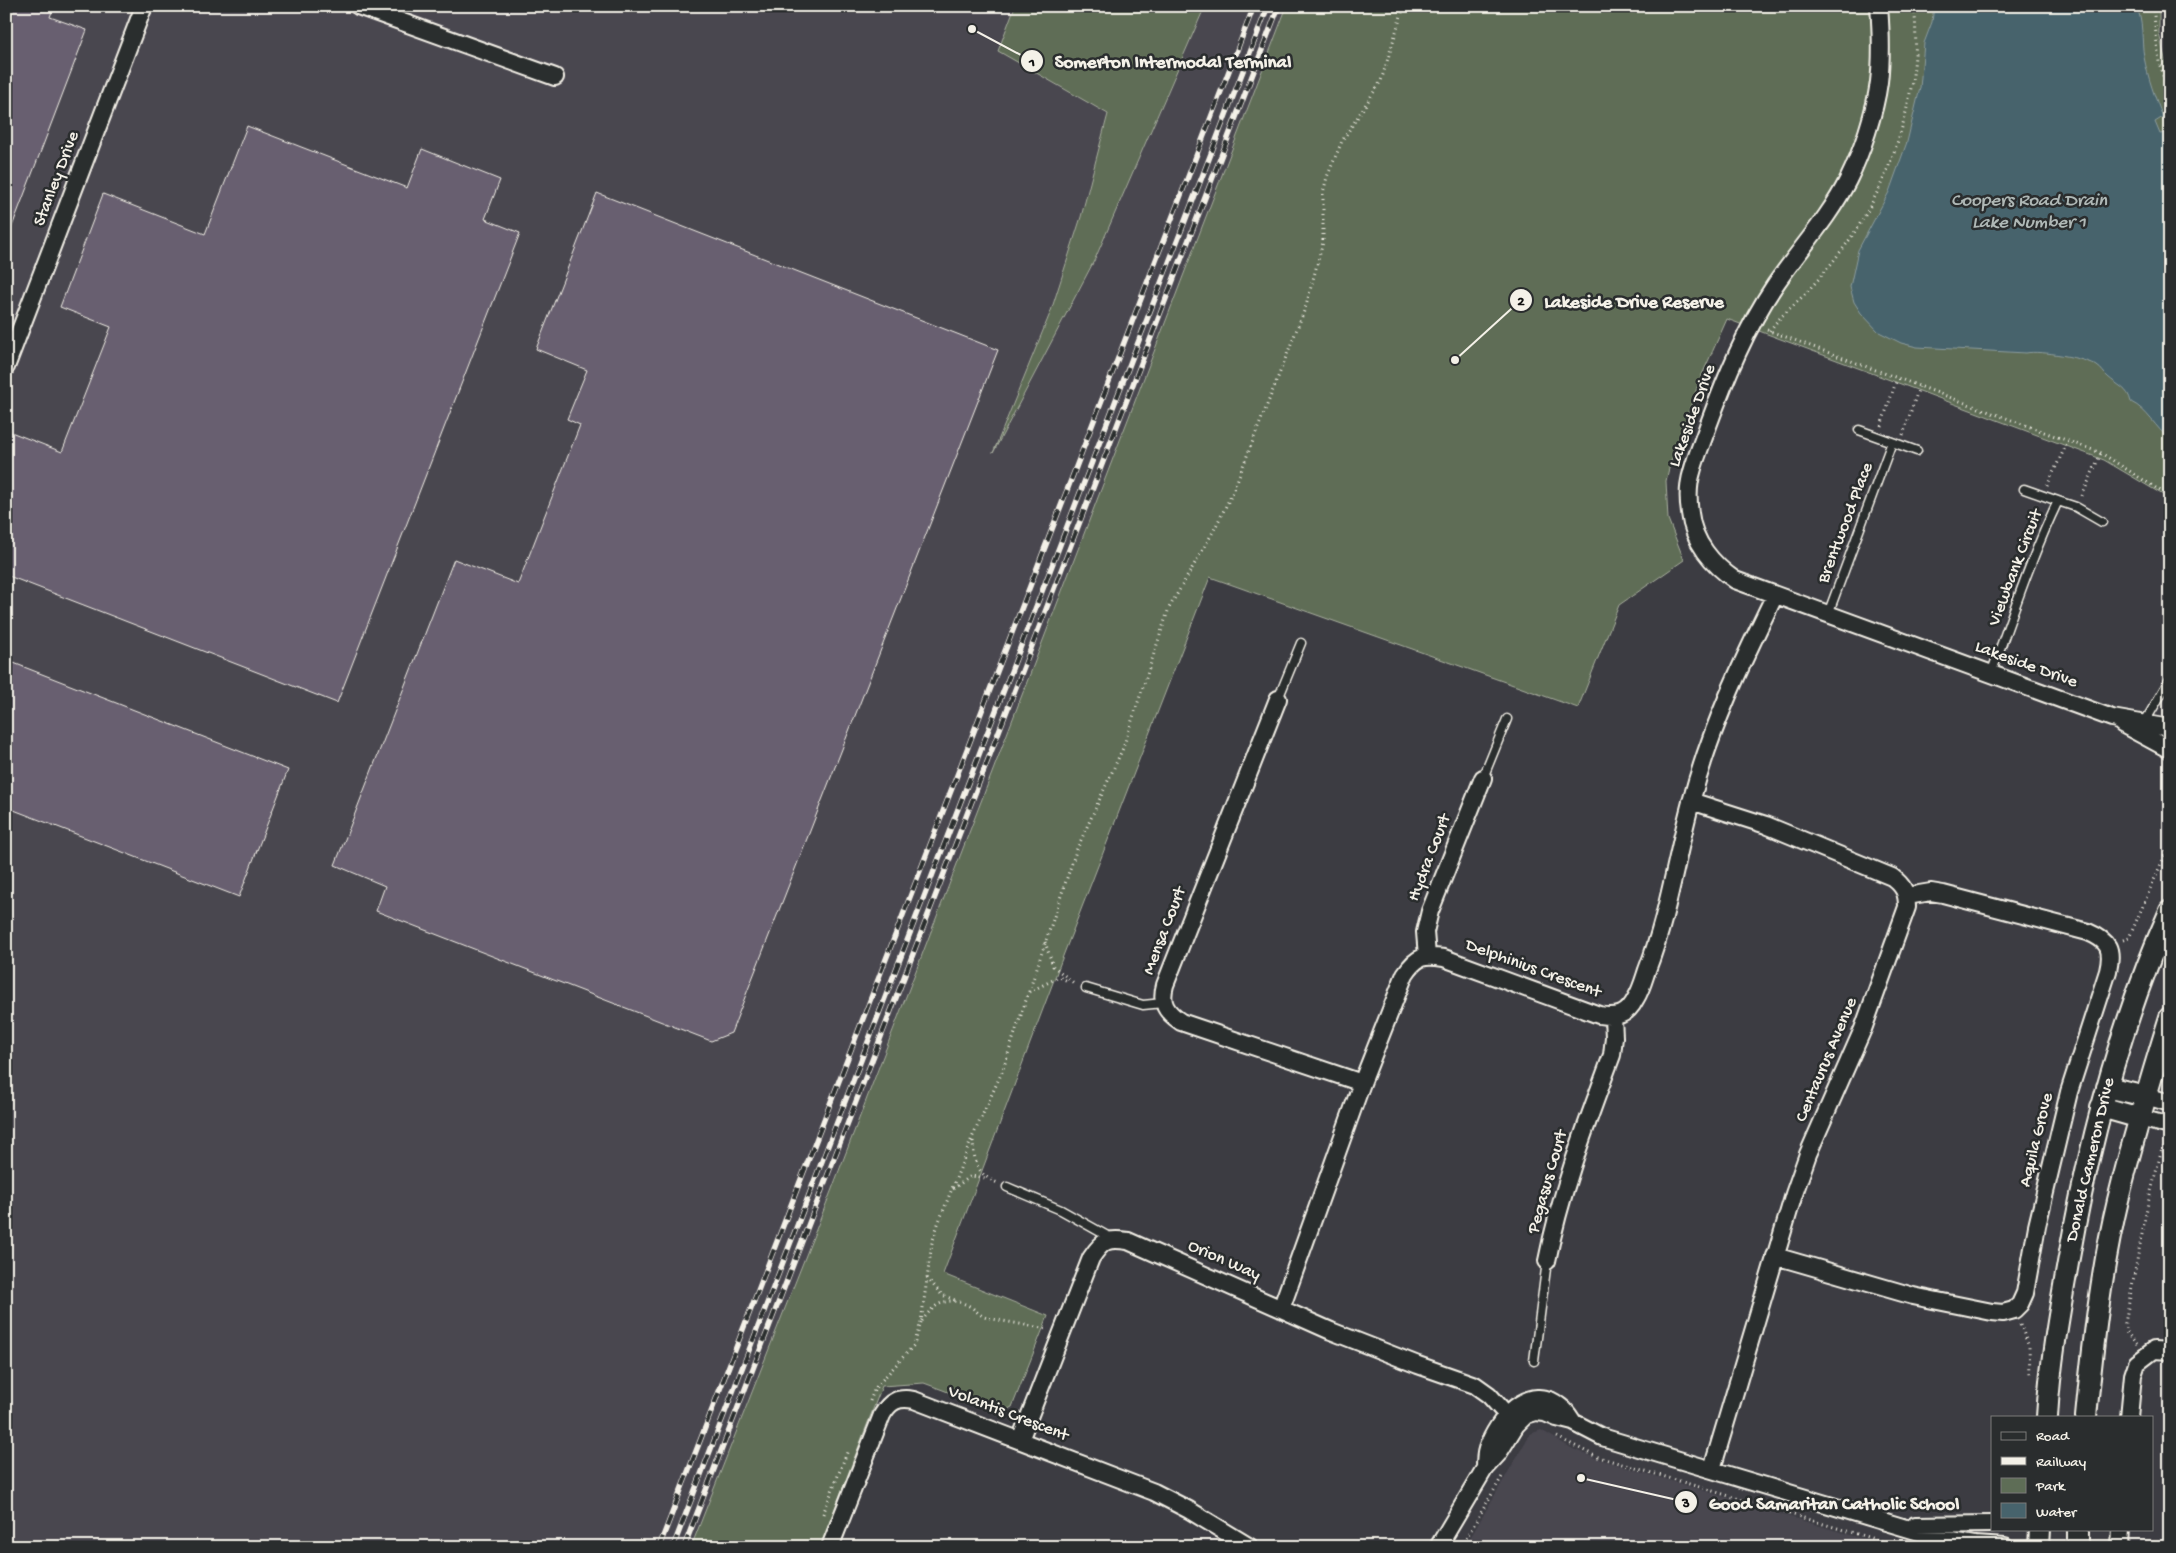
<svg xmlns="http://www.w3.org/2000/svg" width="2176" height="1553" viewBox="0 0 2176 1553" font-family="'Gochi Hand',sans-serif">
<style>
.built{fill:#494650}
.green{fill:#5e6d56;stroke:#a9af9f}
.water{fill:#47636c;stroke:#8c9c9e}
.building{fill:#675f6f;stroke:#f4f1e8}
.lines{fill:none;stroke-linecap:round;stroke-linejoin:round}
.service-casing{stroke:#f4f1e8;stroke-width:11}
.minor-casing{stroke:#f4f1e8;stroke-width:20}
.tertiary-casing{stroke:#f4f1e8;stroke-width:24}
.path{stroke:#f4f1e8;stroke-width:3;stroke-dasharray:1 4;stroke-linecap:butt}
.service{stroke:#2a2d2e;stroke-width:8}
.minor{stroke:#2a2d2e;stroke-width:16}
.tertiary{stroke:#2a2d2e;stroke-width:20}
.rail-casing{stroke:#f4f1e8;stroke-width:5.5}
.rail{stroke:#2a2d2e;stroke-width:4;stroke-dasharray:11;stroke-linecap:butt}
.labels{text-anchor:middle;dominant-baseline:central;stroke-width:5;stroke-linejoin:round;paint-order:stroke}
.street-label{font-size:18px;fill:#f4f1e8;stroke:#2a2d2e}
.water-label{font-size:19px;font-style:italic;fill:#afb8b6;stroke:#2a2d2e}
.leader{fill:none;stroke:#f4f1e8;stroke-width:2}
.callout-dot{fill:#f4f1e8;stroke:#2a2d2e;stroke-width:2}
.mark-label{font-size:15px;text-anchor:middle;font-weight:bold;fill:#111}
.callout-label{font-size:19px;text-anchor:middle;font-weight:bold;fill:#f4f1e8;stroke:#2a2d2e;stroke-width:5;stroke-linejoin:round;paint-order:stroke}
</style>
<rect width="100%" height="100%" fill="#3c3c42"/>
<filter id="ink" filterUnits="userSpaceOnUse"><feTurbulence type="fractalNoise" baseFrequency=".02" numOctaves="2"/><feDisplacementMap in="SourceGraphic" scale="10" xChannelSelector="R" yChannelSelector="G"/><feConvolveMatrix kernelMatrix="1 2 1 2 8 2 1 2 1" color-interpolation-filters="sRGB"/></filter>
<g filter="url(#ink)">
<path class="built" d="M6 6H1015L998 50 1108 114 1081 217 1051 311 996 446 1095 259 1205 6H1287L832 1189 691 1547H6Z
M1541 1430 1573 1449 1595 1458 1890 1547H1465L1530 1434Z"/>
<path class="green" d="M1015 6H1205L1095 259 993 453 1051 311 1081 217 1108 114 998 51Z
M1287 6H2159V33L2170 81V499L2104 460 1727 319 1701 377 1670 464 1666 481 1668 519 1684 560 1619 605 1578 708 1210 577 1063 956 943 1274 1048 1316 1012 1407 1002 1412 924 1383 882 1386 820 1547H691L832 1189Z"/>
<path class="water" d="M1934 6H2136C2144 21 2141 40 2144 57 2148 78 2155 98 2163 117L2155 122 2160 134 2166 133 2170 139V439C2155 428 2148 410 2131 402 2128 388 2118 386 2108 377 2104 374 2102 369 2097 366 2086 358 2040 350 2026 353L1917 347 1901 343 1879 332 1861 313 1854 302 1850 287 1858 250 1889 192 1907 142 1920 88 1924 43 1932 22Z"/>
<path class="building" d="M6 6H54L50 17 87 30 8 237Z
M247 126 407 188 422 149 500 180 485 219 520 233 337 703 6 575V443L11 432 62 452 111 327 60 307 103 194 205 234Z
M597 193 998 350 731 1033 711 1041 376 911 385 886 335 865 454 559 518 584 580 425 567 419 587 370 536 349Z
M6 660 288 770 239 897 6 807Z"/>
<g class="lines">
<g class="service-casing">
<path id="service" d="M1859 430 1917 451
M2024 489 2058 501
M1828 614 1892 442
M1991 674C2012 616 2031 557 2058 501L2076 507 2102 522
M1278 699 1301 643
M2143 725 2170 679
M1483 778 1507 719
M1086 988 1143 1005 1163 1003
M1007 1187 1061 1210 1111 1238
M1534 1361 1547 1261"/>
</g>
<g class="minor-casing">
<path id="minor" d="M358 6 555 77
M1879 6C1881 31 1882 57 1879 82 1875 112 1862 152 1848 180 1829 218 1799 250 1775 285 1746 328 1726 377 1708 426 1703 441 1696 456 1692 472 1688 485 1688 500 1690 513 1693 542 1713 565 1735 580L2112 718 2170 728
M6 367 144 6
M1278 699 1165 985C1160 1003 1166 1012 1181 1022L1362 1083
M2122 724 2170 750
M1691 801 1766 825 1892 877C1904 886 1907 893 1907 907L1863 1029 1808 1154 1794 1194 1712 1469
M1427 956 1425 932 1430 911 1483 778
M2146 1096 2170 1103
M2140 1118 2170 1126
M1775 1256 1913 1296 1992 1312 2003 1313 2014 1310 2020 1304 2025 1293 2037 1226 2069 1092 2108 971C2113 949 2109 941 2088 932L1943 894 1931 892 1907 896
M1547 1261C1561 1190 1587 1123 1612 1055L1614 1037 1613 1017
M1281 1309 1362 1083 1405 974C1417 956 1423 955 1444 958L1599 1015C1617 1018 1627 1016 1636 998 1641 990 1644 979 1647 970 1668 916 1676 858 1691 802 1710 729 1742 662 1775 595
M2129 1417 2133 1375 2137 1363 2154 1350 2170 1351
M1020 1440 1091 1258C1103 1240 1107 1238 1128 1241L1331 1331 1418 1365 1475 1385 1489 1395 1516 1425
M1485 1468C1485 1462 1485 1455 1487 1449 1497 1420 1529 1380 1561 1407 1566 1410 1570 1417 1573 1422
M1915 1525 1992 1524
M830 1547 882 1415C890 1401 898 1397 914 1400L1154 1492 1189 1510 1250 1547
M1438 1547 1485 1468 1498 1454 1516 1425 1526 1415 1536 1412 1545 1413 1557 1418 1573 1422 1602 1437 1946 1540 1975 1545 2005 1547
M2120 1547 2121 1529"/>
</g>
<g class="tertiary-casing">
<path id="tertiary" d="M2107 1087 2146 1096
M2101 1107 2140 1118
M2047 1417C2050 1365 2059 1314 2068 1263 2089 1142 2120 1023 2170 911
M2086 1417C2093 1344 2101 1271 2118 1200 2133 1138 2151 1078 2170 1017
M2039 1547 2040 1529
M2078 1547V1529"/>
</g>
<path class="path" d="M2153 6 2159 62 2170 99
M1767 330 2101 453 2170 497
M1770 331C1778 318 1787 312 1798 301 1812 287 1826 271 1838 255 1889 192 1924 88 1914 6
M1881 426 1897 379
M1903 435 1919 387
M2047 486 2068 441
M2082 496 2101 453
M2123 940 2129 938 2170 843
M1045 942 1053 966 1075 984
M1029 992 1059 977 1068 981
M973 1141C974 1162 977 1175 998 1183
M953 1189 971 1176 985 1178
M927 1278 942 1295 955 1300
M922 1321C935 1302 950 1295 971 1307 977 1311 981 1317 988 1318 1007 1322 1027 1325 1046 1329
M2020 1324 2029 1347 2030 1374
M2137 1344 2126 1332 2125 1323 2148 1203 2162 1149 2169 1141
M870 1401 875 1388 914 1345 921 1322 932 1243 938 1224 972 1138 1002 1072 1076 851 1123 748 1169 608 1213 532 1232 494 1306 306 1323 242V193L1327 177 1342 141 1381 81 1404 6
M1557 1437 1595 1456 1901 1547
M823 1514 848 1450
M1461 1547 1503 1475"/>
<use href="#service" class="service"/>
<use href="#minor" class="minor"/>
<use href="#tertiary" class="tertiary"/>
<g class="rail-casing">
<path id="rail" d="M659 1547 1254 6
M673 1547 1268 6
M684 1547 1279 6"/>
</g>
<use href="#rail" class="rail"/>
</g>
</g>
<g class="labels">
<g class="street-label">
<text transform="translate(57 179) rotate(-69)">Stanley Drive</text>
<text transform="translate(1693 416) rotate(-70)">Lakeside Drive</text>
<text transform="translate(1846 523) rotate(-69)">Brentwood Place</text>
<text transform="translate(2016 568) rotate(-69)">Viewbank Circuit</text>
<text transform="translate(2026 665) rotate(20)">Lakeside Drive</text>
<text transform="translate(1430 858) rotate(-69)">Hydra Court</text>
<text transform="translate(1165 931) rotate(-69)">Mensa Court</text>
<text transform="translate(1533 969) rotate(20)">Delphinius Crescent</text>
<text transform="translate(1827 1060) rotate(-67)">Centaurus Avenue</text>
<text transform="translate(2037 1140) rotate(-76)">Aquila Grove</text>
<text transform="translate(2091 1160) rotate(-77)">Donald Cameron Drive</text>
<text transform="translate(1548 1182) rotate(-74)">Pegasus Court</text>
<text transform="translate(1224 1261) rotate(24)">Orion Way</text>
<text transform="translate(1008 1414) rotate(21)">Volantis Crescent</text>
</g>
<g class="water-label">
<text x="2029" y="201">Coopers Road Drain<tspan x="2029" dy="22">Lake Number 1</tspan></text>
</g>
</g>
<path class="leader" d="M972 29L1032 61M1455 360L1521 300M1581 1478L1686 1502"/>
<g class="callout-dot">
<circle cx="972" cy="29" r="5"/>
<circle cx="1455" cy="360" r="5"/>
<circle cx="1581" cy="1478" r="5"/>
<circle cx="1032" cy="61" r="12"/>
<circle cx="1521" cy="300" r="12"/>
<circle cx="1686" cy="1502" r="12"/>
</g>
<g class="mark-label">
<text x="1032" y="66">1</text>
<text x="1521" y="305">2</text>
<text x="1686" y="1507">3</text>
</g>
<g class="callout-label">
<text x="1173" y="67">Somerton Intermodal Terminal</text>
<text x="1634" y="307">Lakeside Drive Reserve</text>
<text x="1834" y="1509">Good Samaritan Catholic School</text>
</g>
<rect width="2176" height="1553" fill="none" stroke="#2a2d2e" stroke-width="25"/>
<rect x="12" y="12" width="2151" height="1528" fill="none" stroke="#f4f1e8" stroke-width="2" filter="url(#ink)"/>
<rect x="1991" y="1416" width="162" height="115" fill="#2a2d2e" stroke="#7b7b78"/>
<rect x="2001" y="1432" width="25" height="8" fill="#2a2d2e" stroke="#7b7b78"/>
<text x="2036" y="1440" font-size="15" fill="#f4f1e8">Road</text>
<rect x="2001" y="1457" width="25" height="8" fill="#f4f1e8" stroke="#7b7b78"/>
<text x="2036" y="1466" font-size="15" fill="#f4f1e8">Railway</text>
<rect x="2001" y="1478" width="25" height="15" fill="#5e6d56" stroke="#7b7b78"/>
<text x="2036" y="1490" font-size="15" fill="#f4f1e8">Park</text>
<rect x="2001" y="1503" width="25" height="15" fill="#47636c" stroke="#7b7b78"/>
<text x="2036" y="1516" font-size="15" fill="#f4f1e8">Water</text>
</svg>
